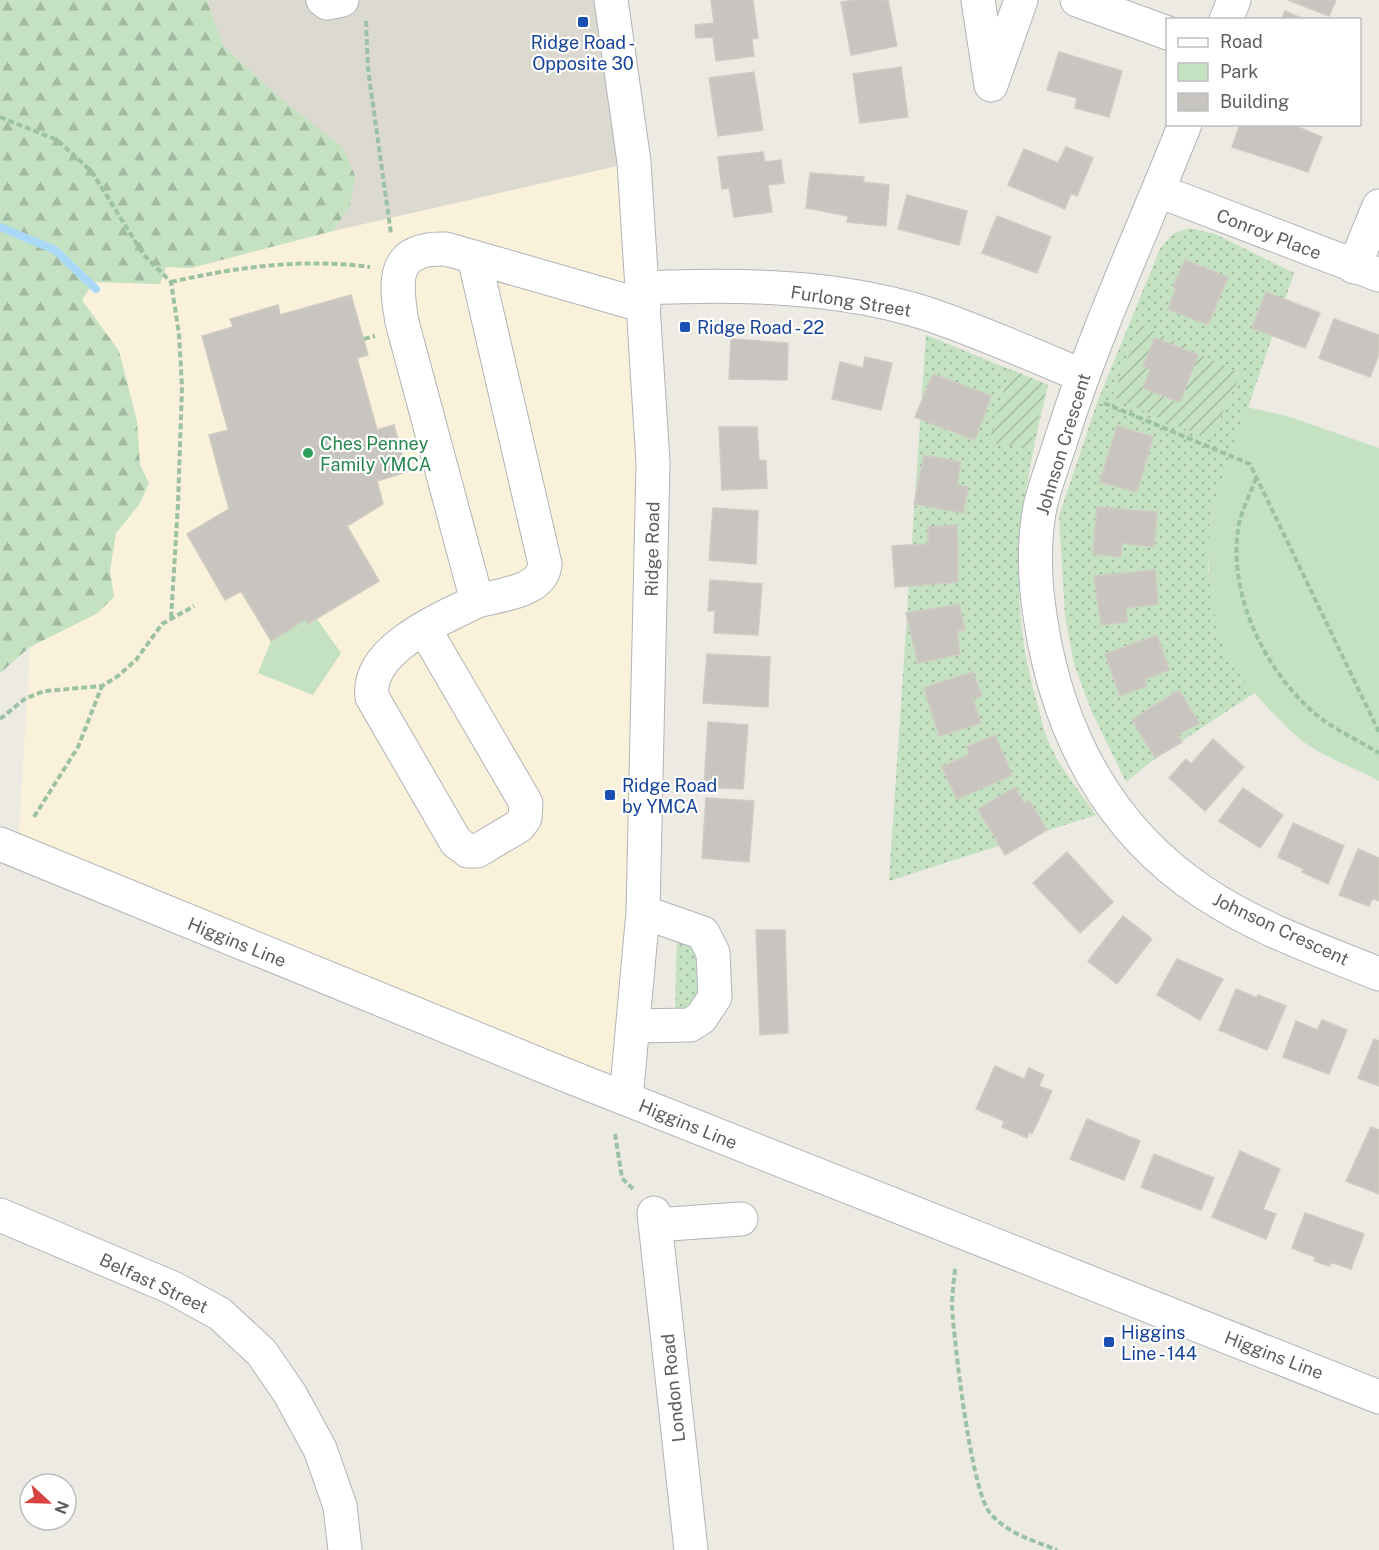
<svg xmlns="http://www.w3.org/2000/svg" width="1379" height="1550" viewBox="0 0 1379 1550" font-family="'Public Sans',sans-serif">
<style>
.commercial{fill:#faf1da}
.education{fill:#dcd9d1}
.grass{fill:url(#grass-dots)}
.forest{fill:url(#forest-firs)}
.park{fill:#c4e2c2}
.garden{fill:url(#garden-furrows)}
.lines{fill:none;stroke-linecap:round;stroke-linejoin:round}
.stream{stroke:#a9d9f7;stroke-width:8}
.building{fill:#c8c5c0;stroke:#d0cbc2;stroke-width:1.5}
.minor-casing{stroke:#b0b4b7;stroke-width:35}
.path{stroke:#9cc2a4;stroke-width:4;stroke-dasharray:6 3;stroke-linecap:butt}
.minor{stroke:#fff;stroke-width:33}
.transit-dot{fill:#1a4fb4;stroke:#fff;stroke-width:2}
.leisure-dot{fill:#2e9e5b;stroke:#fff;stroke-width:2}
.labels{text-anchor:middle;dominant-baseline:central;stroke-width:4.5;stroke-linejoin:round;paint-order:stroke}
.transit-label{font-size:18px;fill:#164399;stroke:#fff;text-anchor:start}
.street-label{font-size:18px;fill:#5b5f62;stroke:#fff}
.leisure-label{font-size:18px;fill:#27864d;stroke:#fff;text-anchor:start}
</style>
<defs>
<pattern id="grass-dots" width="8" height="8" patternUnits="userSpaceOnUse" patternTransform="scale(1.5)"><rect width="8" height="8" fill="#c4e2c2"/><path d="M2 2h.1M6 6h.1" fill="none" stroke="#a2baa1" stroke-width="1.8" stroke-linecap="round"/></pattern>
<pattern id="forest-firs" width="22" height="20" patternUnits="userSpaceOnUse" patternTransform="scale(1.5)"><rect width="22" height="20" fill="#c4e2c2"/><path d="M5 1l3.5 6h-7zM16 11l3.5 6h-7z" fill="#a2baa1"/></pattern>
<pattern id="garden-furrows" width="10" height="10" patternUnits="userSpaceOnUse" patternTransform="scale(1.5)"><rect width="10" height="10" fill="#c4e2c2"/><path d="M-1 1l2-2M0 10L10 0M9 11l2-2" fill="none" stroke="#a2baa1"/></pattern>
</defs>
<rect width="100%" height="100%" fill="#eceae3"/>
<path class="commercial" d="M634 162 644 288 626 1099 18 851 30 647 96 614 114 597 110 571 116 533 139 505 149 483 140 465 137 421 119 351 82 300 93 282 159 284 166 267 191 268 333 231Z"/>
<path class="education" d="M207 0H611L634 162 333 231 350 206 279 97 223 46Z"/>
<path class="grass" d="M1189 228 1215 234 1294 273 1210 518 1208 571 1218 624 1228 655 1256 692 1156 758 1126 782 1091 710 1074 664 1065 616 1059 516 1098 400 1160 249 1173 234Z
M926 335 1048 385C1022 493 1004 589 1036 699 1040 713 1043 729 1049 743 1061 769 1079 791 1096 815L889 881Z
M677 936 692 945 706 979 689 1012 675 1009Z"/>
<path class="forest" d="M0 0H207L223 46 279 97 342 147 355 175 350 206 333 231 191 268 166 267 160 284 93 282 82 300 119 351 137 421 140 465 149 483 139 505 116 533 110 571 114 597 96 614 30 647 0 673Z"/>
<path class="park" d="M1247 407 1287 416 1379 448V781C1355 768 1328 759 1305 743 1284 727 1237 677 1227 654 1209 611 1206 563 1210 518Z
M306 619 309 624 317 619 341 653 313 695 258 673 271 641Z"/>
<path class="garden" d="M1141 325 1241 374 1210 440 1112 397Z
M1010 369 1048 385 1029 449 989 442Z"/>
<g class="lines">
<path class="stream" d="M0 227 55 250 96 289"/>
</g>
<path class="building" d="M711 0H753L758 38 752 39 754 56 716 61 713 37 696 38 695 25 714 23Z
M854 0H888L897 46 851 55 841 2Z
M1288 0H1336L1329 16Z
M1285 11 1306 20H1281Z
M1059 52 1122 71 1109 117 1075 108 1077 98 1047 90Z
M901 67 908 117 860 123 853 74Z
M754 72 763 130 718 136 709 78Z
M1240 124H1291L1322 137 1308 172 1232 147Z
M1066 147 1093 158 1077 196 1071 193 1065 209 1008 185 1024 149 1058 163Z
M763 152 765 162 781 160 784 183 768 185 772 212 734 217 729 188 722 189 718 157Z
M810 173 864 177 863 182 889 185 886 226 847 222 848 216 806 208Z
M907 195 967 211 959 245 898 229Z
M997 216 1051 237 1037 273 982 253Z
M1185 260 1228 277 1208 325 1168 309 1176 289 1173 287Z
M1266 292 1320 313 1305 348 1252 328Z
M351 295 368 355 357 358 377 430 394 425 407 472 377 481 383 504 347 526 379 581 308 624 306 619 271 641 241 591 225 600 187 534 229 509 209 435 228 430 202 336 233 327 230 319 278 305 280 315Z
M1334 319 1379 335V354L1370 377 1319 358Z
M1155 338 1198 355 1180 402 1143 388 1150 369 1143 366Z
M731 339 788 343 787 380 729 379Z
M865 357 892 363 881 410 832 399 840 362 863 368Z
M933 374 991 396 975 440 915 417Z
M1117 426 1153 437 1137 492 1100 482Z
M719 427H757L759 460 766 461 767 488 722 490Z
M924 455 961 462 957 484 968 487 963 513 914 504Z
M1097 507 1157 512 1154 547 1122 543 1121 557 1093 554Z
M713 508 758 511 756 564 709 560Z
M957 525 958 582 895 587 892 546 928 544V527Z
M1155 570 1158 604 1126 608 1127 622 1101 625 1094 576Z
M710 580 762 584 758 635 714 633 715 611H708Z
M959 604 965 630 957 631 960 654 918 663 906 613Z
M1157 635 1169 670 1145 679 1147 686 1120 696 1105 654Z
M707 654 770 657 768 707 703 703Z
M973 672 982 696 973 699 981 723 939 736 924 688Z
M1179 690 1199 723 1177 735 1182 742 1155 758 1132 720Z
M708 722 748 725 743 789 704 787Z
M995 735 1012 775 957 799 942 767 970 754 966 747Z
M1213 739 1244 767 1205 811 1169 778 1186 759 1191 764Z
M1015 787 1024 803 1029 800 1047 830 1005 855 978 809Z
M1243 788 1283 815 1260 848 1219 821Z
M706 798 754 801 749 862 702 858Z
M1293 823 1344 846 1328 884 1302 872 1304 869 1278 857Z
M1358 849 1379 858V901L1373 898 1369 906 1339 895Z
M1067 852 1113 902 1080 933 1033 883Z
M1123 916 1152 939 1117 984 1088 961Z
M756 930H785L788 1033 760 1035Z
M1177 959 1223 979 1200 1020 1157 995Z
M1236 989 1257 998 1258 995 1286 1006 1267 1050 1219 1030Z
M1322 1020 1347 1030 1329 1074 1283 1057 1296 1021 1317 1030Z
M1374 1039 1379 1041V1086L1358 1078Z
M995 1066 1024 1079 1029 1068 1044 1075 1039 1086 1052 1091 1032 1134 1029 1132 1027 1138 1002 1127 1004 1121 976 1109Z
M1087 1119 1140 1141 1124 1180 1070 1159Z
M1371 1127 1379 1130V1194L1346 1181Z
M1240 1151 1280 1169 1263 1209 1276 1214 1266 1239 1212 1217Z
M1154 1154 1214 1178 1201 1210 1141 1187Z
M1305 1213 1364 1234 1351 1269 1331 1262 1330 1266 1314 1261 1315 1257 1292 1248Z"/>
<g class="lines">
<g class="minor-casing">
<path id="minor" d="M323 0 327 3 342 0
M611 0 634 162 653 463 643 912 626 1099
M978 0 991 85 1021 0
M1077 0 1168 33
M1226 20 1234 0
M1185 124C1144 228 1096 330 1062 437 1055 460 1045 484 1040 507 1033 544 1035 586 1041 622 1058 732 1108 829 1203 892 1256 928 1320 950 1379 974
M1159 191 1379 275
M474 257 545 564C543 592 499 595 477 601L402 322C395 281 391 247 446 249L644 306
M1354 267 1379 206
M644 288C736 284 836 285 925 313 979 331 1031 354 1083 376
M425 630 526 803 525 818 519 826 477 851H468L456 842 372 697C366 649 441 619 477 601
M0 844 558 1072 1379 1397
M633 1026 690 1025 701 1018 715 997 713 953 703 933 643 912
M654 1213 691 1550
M0 1215 173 1288 220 1314 262 1353 290 1394 320 1449 340 1506 345 1550
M655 1225 741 1219"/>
</g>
<path class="path" d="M366 21 368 69 391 234
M0 117 57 140 92 172 143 254 171 282 179 334 182 387 178 504 171 619
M171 282C237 267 303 258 370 267
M364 339 375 336
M1104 403 1250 464 1379 732
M1256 478C1250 495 1240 513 1238 530 1228 599 1269 679 1323 720 1340 732 1361 742 1379 753
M0 719 26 698 45 691 102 686 118 676 136 660 162 624 194 606
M34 817 78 747 102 686
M615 1134 622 1178 635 1191
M955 1269C954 1281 952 1294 952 1306 954 1341 971 1491 990 1513 1008 1534 1032 1540 1057 1550"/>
<use href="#minor" class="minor"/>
</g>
<g class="transit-dot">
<rect x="577" y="16" width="12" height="12" rx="3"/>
<rect x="679" y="321" width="12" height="12" rx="3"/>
<rect x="604" y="789" width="12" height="12" rx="3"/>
<rect x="1103" y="1336" width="12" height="12" rx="3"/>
</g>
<circle class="leisure-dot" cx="308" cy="453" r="6"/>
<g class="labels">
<g class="transit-label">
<text x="583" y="42" text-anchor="middle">Ridge Road -<tspan x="583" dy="21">Opposite 30</tspan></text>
<text x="697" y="327">Ridge Road - 22</text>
<text x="622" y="785">Ridge Road<tspan x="622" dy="21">by YMCA</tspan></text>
<text x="1121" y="1332">Higgins<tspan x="1121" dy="21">Line - 144</tspan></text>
</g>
<g class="street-label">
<text transform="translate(1269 234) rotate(21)">Conroy Place</text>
<text transform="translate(851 301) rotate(9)">Furlong Street</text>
<text transform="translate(1063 444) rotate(-73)">Johnson Crescent</text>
<text transform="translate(652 549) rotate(-89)">Ridge Road</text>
<text transform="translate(1281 929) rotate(25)">Johnson Crescent</text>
<text transform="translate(237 942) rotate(22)">Higgins Line</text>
<text transform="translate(688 1124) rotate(22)">Higgins Line</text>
<text transform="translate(154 1283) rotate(25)">Belfast Street</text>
<text transform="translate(1274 1355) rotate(21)">Higgins Line</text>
<text transform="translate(673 1388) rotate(-96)">London Road</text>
</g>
<g class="leisure-label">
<text x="320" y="443">Ches Penney<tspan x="320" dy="21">Family YMCA</tspan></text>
</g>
</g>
<rect x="1166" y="18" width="195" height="108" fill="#ffffff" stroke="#bdbfc0" stroke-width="1.5"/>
<rect x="1178" y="38" width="30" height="9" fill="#ffffff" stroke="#bdbfc0" stroke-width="1.5"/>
<text x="1220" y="48" font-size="18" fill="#5b5f62">Road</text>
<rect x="1178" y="63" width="30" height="18" fill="#c4e2c2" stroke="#bdbfc0" stroke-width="1.5"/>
<text x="1220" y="78" font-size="18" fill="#5b5f62">Park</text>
<rect x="1178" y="93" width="30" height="18" fill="#c8c5c0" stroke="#bdbfc0" stroke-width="1.5"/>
<text x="1220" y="108" font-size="18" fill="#5b5f62">Building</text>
<g transform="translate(48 1502) rotate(112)"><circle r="28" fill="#ffffff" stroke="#bdbfc0" stroke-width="1.5"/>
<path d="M0-4.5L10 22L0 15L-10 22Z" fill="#d8413d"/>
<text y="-9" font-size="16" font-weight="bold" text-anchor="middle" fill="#5b5f62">N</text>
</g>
</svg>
